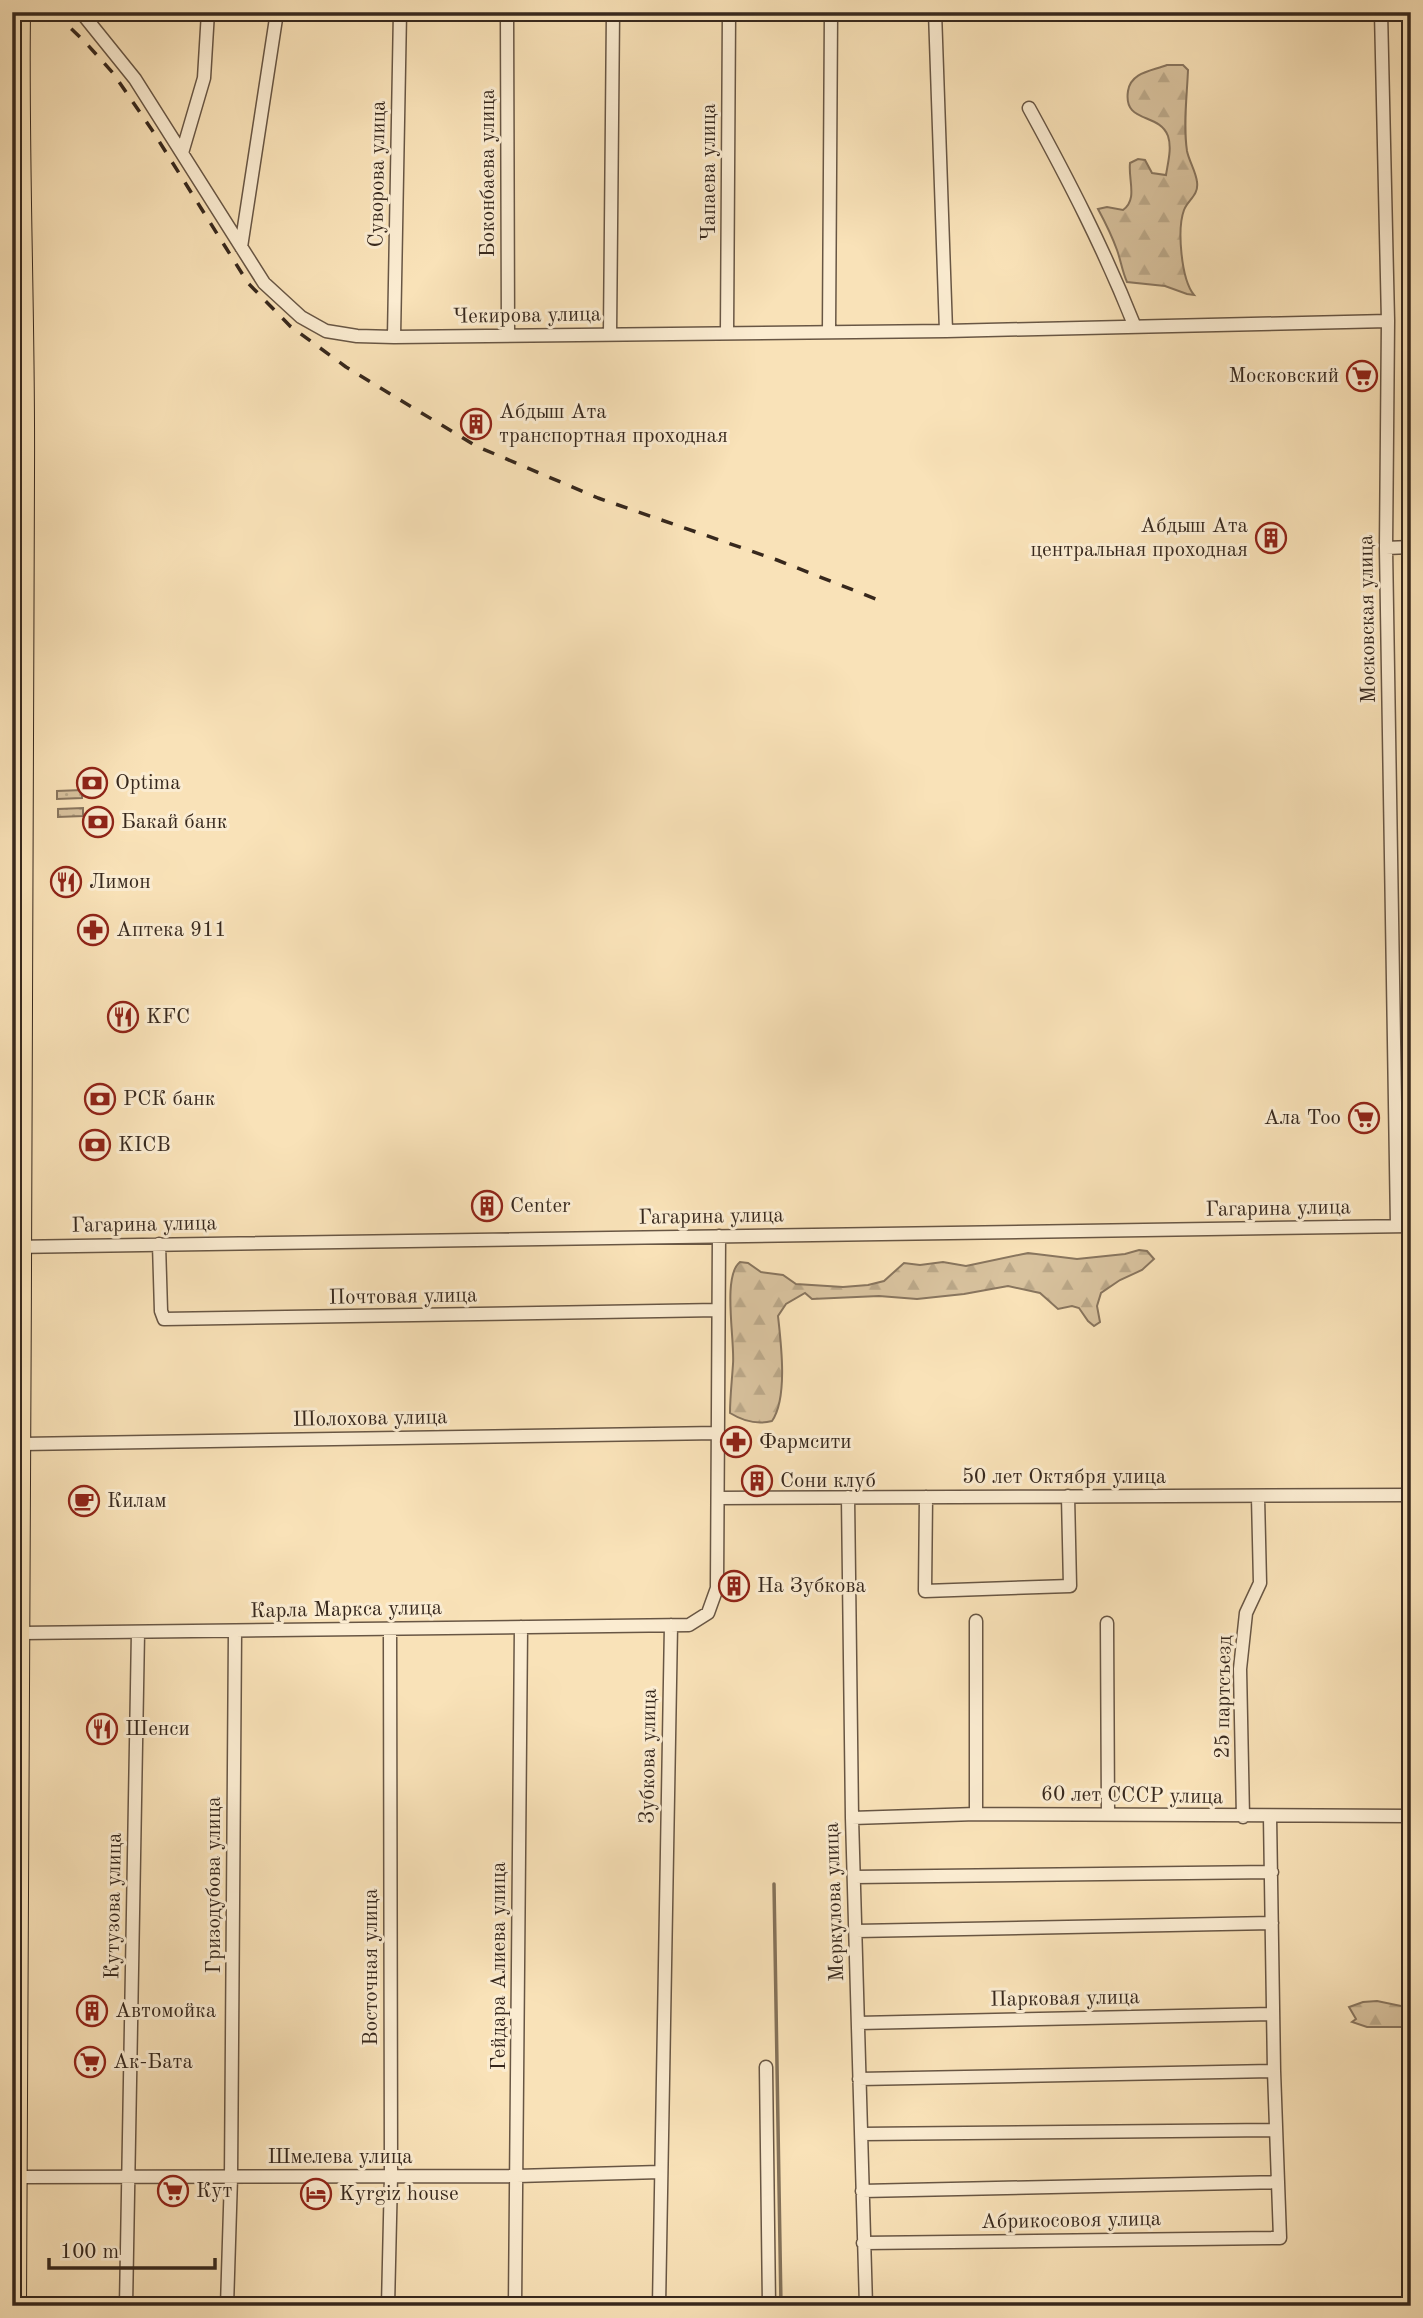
<svg xmlns="http://www.w3.org/2000/svg" width="1423" height="2318" viewBox="0 0 1423 2318" font-family="'Old Standard TT',serif">
<style>
.grass{fill:url(#grass-dots);stroke:#88755e;stroke-width:2}
.forest{fill:url(#forest-firs);stroke:#88755e;stroke-width:2}
.lines{fill:none;stroke-linecap:round;stroke-linejoin:round}
.stream{stroke:#84725a;stroke-width:3.5}
.minor-casing{stroke:#685644;stroke-width:15}
.major-casing{stroke:#37281d;stroke-width:18}
.minor{stroke:#fbecd1;stroke-width:12}
.major{stroke:#f9e2b8;stroke-width:16}
.rail{stroke:#37281d;stroke-width:3.5;stroke-dasharray:12 12;stroke-linecap:butt}
.labels{text-anchor:middle;dominant-baseline:central;stroke-width:6;stroke-linejoin:round;paint-order:stroke}
.street-label{font-size:21px;fill:#37281d;stroke:#fbecd1}
.poi-label{font-size:21px;fill:#37281d;stroke:#fbecd1;text-anchor:start}
</style>
<defs>
<pattern id="grass-dots" width="8" height="8" patternUnits="userSpaceOnUse" patternTransform="scale(1.75)"><rect width="8" height="8" fill="#d8c29e"/><path d="M2 2h.1M6 6h.1" fill="none" stroke="#baa788" stroke-width="1.8" stroke-linecap="round"/></pattern>
<pattern id="forest-firs" width="22" height="20" patternUnits="userSpaceOnUse" patternTransform="scale(1.75)"><rect width="22" height="20" fill="#d8c29e"/><path d="M5 1l3.5 6h-7zM16 11l3.5 6h-7z" fill="#baa788"/></pattern>
</defs>
<rect width="100%" height="100%" fill="#f9e2b8"/>
<filter id="stains"><feTurbulence type="fractalNoise" baseFrequency=".00286" numOctaves="4"/><feColorMatrix values="0 0 0 0 .2 0 0 0 0 .09 0 0 0 0 .02 0 0 0 .5 -.17"/></filter>
<radialGradient id="worn" r=".72"><stop offset=".6" stop-color="#630" stop-opacity="0"/><stop offset="1" stop-color="#630" stop-opacity=".3"/></radialGradient>
<path class="grass" d="M82 790V798L57 799V791Z
M83 808V816L58 817V809Z"/>
<path class="forest" d="M1167 65H1183L1188 70C1187 96 1183 125 1187 151 1189 161 1196 172 1197 182 1199 195 1188 200 1184 210 1177 229 1181 279 1194 295L1187 294 1165 286 1127 282C1122 271 1121 261 1117 250 1112 236 1105 222 1098 209L1107 207 1123 210C1138 199 1128 180 1130 163L1138 159 1145 160 1152 173 1166 175C1168 162 1172 148 1168 136 1159 112 1123 124 1128 91 1131 72 1152 71 1167 65Z
M1139 1250 1147 1251 1154 1259 1142 1270 1120 1280 1101 1293 1097 1306 1100 1322 1094 1326 1088 1321 1079 1308 1072 1306 1058 1309 1040 1293 1008 1286 964 1294 917 1299 879 1296 812 1299 805 1293 786 1304 778 1316C781 1343 788 1398 772 1421 757 1425 743 1421 730 1413 730 1397 732 1380 733 1364 735 1340 722 1276 740 1262L748 1263 761 1272 783 1275 796 1284 843 1287 868 1285 884 1281 904 1263 920 1265 943 1262 966 1266 1028 1253 1077 1259 1125 1254Z
M1377 2001 1411 2008V2027H1367L1352 2022 1356 2019 1349 2007 1363 2002Z"/>
<g class="lines">
<path class="stream" d="M774 1884 781 2306"/>
<g class="minor-casing">
<path id="minor" d="M81 12 135 79 264 283 301 317 326 331 357 336 394 337 946 331 1388 321
M507 12 508 335
M935 12 946 331
M1381 12 1388 321 1386 548 1397 1226
M1029 108C1069 181 1104 249 1135 327
M182 153 204 78 208 12
M241 247 277 12
M829 332 831 12
M727 333 729 12
M610 334 613 12
M394 337 400 12
M1386 548 1411 547
M159 1244 161 1311 164 1319 718 1310
M12 1247 1411 1226
M22 1444 718 1433
M848 1497 852 1818 866 2306
M926 1497 925 1591 1070 1586 1068 1496
M718 1498 1411 1495
M1107 1623 1108 1814
M22 1633 689 1625 708 1613 717 1588 719 1236
M976 1814V1621
M1243 1817 1240 1669 1246 1613 1260 1583 1258 1497
M852 1818 976 1814 1411 1816
M854 1877 1272 1872
M856 1931 1272 1923
M858 2023 1273 2014
M766 2067 769 2306
M859 2079 1274 2071
M861 2134 1276 2130
M19 2177 517 2176 660 2172
M862 2191 1278 2182
M863 2243 1280 2238 1274 2071 1270 1816
M126 2306 138 1632
M227 2306 231 2177 235 1632
M388 2306 391 2176 390 1629
M515 2306 521 1627
M659 2306 671 1625"/>
</g>
<g class="major-casing">
<path id="major" d="M18 2306C25 1695 21 1084 26 473 27 320 20 166 22 12"/>
</g>
<use href="#minor" class="minor"/>
<use href="#major" class="major"/>
<path class="rail" d="M54 12 86 43 113 73 152 130 248 283 290 326 346 367 476 446 598 498 777 560 886 603"/>
</g>
<defs>
<g id="supermarket-ring" transform="scale(1.575)"><circle r="9.5" fill="#fbecd1" stroke="#8f2418" stroke-width="1.5"/><path d="M-6-5.5h2.5l.6 2H6L4.5 2H-2.5L-4.4-4H-6ZM-1.5 3.2a1.3 1.3 0 1 0 .1 0ZM3 3.2a1.3 1.3 0 1 0 .1 0Z" fill="#8f2418"/></g>
<g id="building-ring" transform="scale(1.575)"><circle r="9.5" fill="#fbecd1" stroke="#8f2418" stroke-width="1.5"/><path d="M-4-6H4V6H1V3H-1V6H-4ZM-2.5-4.3h1.7v1.8h-1.7ZM.8-4.3h1.7v1.8H.8ZM-2.5-1h1.7V.8h-1.7ZM.8-1h1.7V.8H.8Z" fill="#8f2418"/></g>
<g id="bank-ring" transform="scale(1.575)"><circle r="9.5" fill="#fbecd1" stroke="#8f2418" stroke-width="1.5"/><path d="M-6-4H6V4H-6ZM0-2.3a2.3 2.3 0 1 0 0 4.6a2.3 2.3 0 1 0 0-4.6Z" fill="#8f2418"/></g>
<g id="restaurant-ring" transform="scale(1.575)"><circle r="9.5" fill="#fbecd1" stroke="#8f2418" stroke-width="1.5"/><path d="M-5-6h1v4h1v-4h1v4h1v-4h1v5L-1.5 .5V6h-2V.5L-5-1ZM5-6V6H3V1.5H1.5Q1.5-4 5-6Z" fill="#8f2418"/></g>
<g id="pharmacy-ring" transform="scale(1.575)"><circle r="9.5" fill="#fbecd1" stroke="#8f2418" stroke-width="1.5"/><path d="M-2-6h4v4h4v4h-4v4h-4v-4h-4v-4h4Z" fill="#8f2418"/></g>
<g id="cafe-ring" transform="scale(1.575)"><circle r="9.5" fill="#fbecd1" stroke="#8f2418" stroke-width="1.5"/><path d="M-5.5-4.5H6V0H3Q3 3.5 0 3.5H-2.5Q-5.5 3.5-5.5 0ZM3-3.2v2h1.7v-2ZM-6 4.5H4V6H-6Z" fill="#8f2418"/></g>
<g id="hotel-ring" transform="scale(1.575)"><circle r="9.5" fill="#fbecd1" stroke="#8f2418" stroke-width="1.5"/><path d="M-6-4.5h1.5V1H6V5H4.5V3h-9V5H-6ZM-4 0a1.8 1.8 0 1 1 3.6 0ZM.5 0V-2.5h3Q6-2.5 6 0Z" fill="#8f2418"/></g>
</defs>
<g fill-rule="evenodd">
<use href="#supermarket-ring" x="1362" y="376"/>
<use href="#building-ring" x="476" y="424"/>
<use href="#building-ring" x="1271" y="538"/>
<use href="#bank-ring" x="92" y="783"/>
<use href="#bank-ring" x="98" y="822"/>
<use href="#restaurant-ring" x="66" y="882"/>
<use href="#pharmacy-ring" x="93" y="930"/>
<use href="#restaurant-ring" x="123" y="1017"/>
<use href="#bank-ring" x="100" y="1099"/>
<use href="#supermarket-ring" x="1364" y="1118"/>
<use href="#bank-ring" x="95" y="1145"/>
<use href="#building-ring" x="487" y="1206"/>
<use href="#pharmacy-ring" x="736" y="1442"/>
<use href="#building-ring" x="757" y="1481"/>
<use href="#cafe-ring" x="84" y="1501"/>
<use href="#building-ring" x="734" y="1586"/>
<use href="#restaurant-ring" x="102" y="1729"/>
<use href="#building-ring" x="92" y="2011"/>
<use href="#supermarket-ring" x="90" y="2062"/>
<use href="#supermarket-ring" x="173" y="2191"/>
<use href="#hotel-ring" x="316" y="2194"/>
</g>
<g class="labels">
<g class="street-label">
<text transform="translate(709 172) rotate(-90)">Чапаева улица</text>
<text transform="translate(488 173) rotate(-90)">Боконбаева улица</text>
<text transform="translate(378 174) rotate(-89)">Суворова улица</text>
<text transform="translate(527 316) rotate(-1)">Чекирова улица</text>
<text transform="translate(1368 619) rotate(-91)">Московская улица</text>
<text transform="translate(1278 1209) rotate(-1)">Гагарина улица</text>
<text transform="translate(711 1217) rotate(-1)">Гагарина улица</text>
<text transform="translate(144 1225) rotate(-1)">Гагарина улица</text>
<text transform="translate(403 1297) rotate(-1)">Почтовая улица</text>
<text transform="translate(370 1419) rotate(-1)">Шолохова улица</text>
<text x="1064" y="1477">50 лет Октября улица</text>
<text transform="translate(346 1610) rotate(-1)">Карла Маркса улица</text>
<text transform="translate(1224 1697) rotate(-89)">25 партсъезд</text>
<text transform="translate(649 1756) rotate(-89)">Зубкова улица</text>
<text transform="translate(1132 1796) rotate(1)">60 лет СССР улица</text>
<text transform="translate(214 1885) rotate(-90)">Гризодубова улица</text>
<text transform="translate(835 1902) rotate(-92)">Меркулова улица</text>
<text transform="translate(114 1906) rotate(-89)">Кутузова улица</text>
<text transform="translate(499 1966) rotate(-90)">Гейдара Алиева улица</text>
<text transform="translate(371 1967) rotate(-90)">Восточная улица</text>
<text transform="translate(1065 1999) rotate(-1)">Парковая улица</text>
<text x="340" y="2157">Шмелева улица</text>
<text transform="translate(1071 2221) rotate(-1)">Абрикосовоя улица</text>
</g>
<g class="poi-label">
<text x="1339" y="376" text-anchor="end">Московский</text>
<text x="499" y="412">Абдыш Ата<tspan x="499" dy="24">транспортная проходная</tspan></text>
<text x="1248" y="526" text-anchor="end">Абдыш Ата<tspan x="1248" dy="24">центральная проходная</tspan></text>
<text x="115" y="783">Optima</text>
<text x="121" y="822">Бакай банк</text>
<text x="89" y="882">Лимон</text>
<text x="116" y="930">Аптека 911</text>
<text x="146" y="1017">KFC</text>
<text x="123" y="1099">РСК банк</text>
<text x="1341" y="1118" text-anchor="end">Ала Тоо</text>
<text x="118" y="1145">KICB</text>
<text x="510" y="1206">Center</text>
<text x="759" y="1442">Фармсити</text>
<text x="780" y="1481">Сони клуб</text>
<text x="107" y="1501">Килам</text>
<text x="757" y="1586">На Зубкова</text>
<text x="125" y="1729">Шенси</text>
<text x="115" y="2011">Автомойка</text>
<text x="113" y="2062">Ак-Бата</text>
<text x="196" y="2191">Кут</text>
<text x="339" y="2194">Kyrgiz house</text>
</g>
</g>
<rect width="1423" height="2318" fill="none" stroke="#f9e2b8" stroke-width="42"/>
<rect x="14" y="14" width="1395" height="2290" fill="none" stroke="#37281d" stroke-width="3.5"/>
<rect x="21" y="21" width="1381" height="2276" fill="none" stroke="#37281d" stroke-width="2"/>
<path d="M49 2258v10h166v-10" fill="none" stroke="#37281d" stroke-width="3.5"/>
<text x="60" y="2258" font-size="21" fill="#37281d" stroke="#fbecd1" stroke-width="5" paint-order="stroke">100 m</text>
<rect width="100%" height="100%" filter="url(#stains)"/>
<rect width="100%" height="100%" fill="url(#worn)"/>
</svg>
